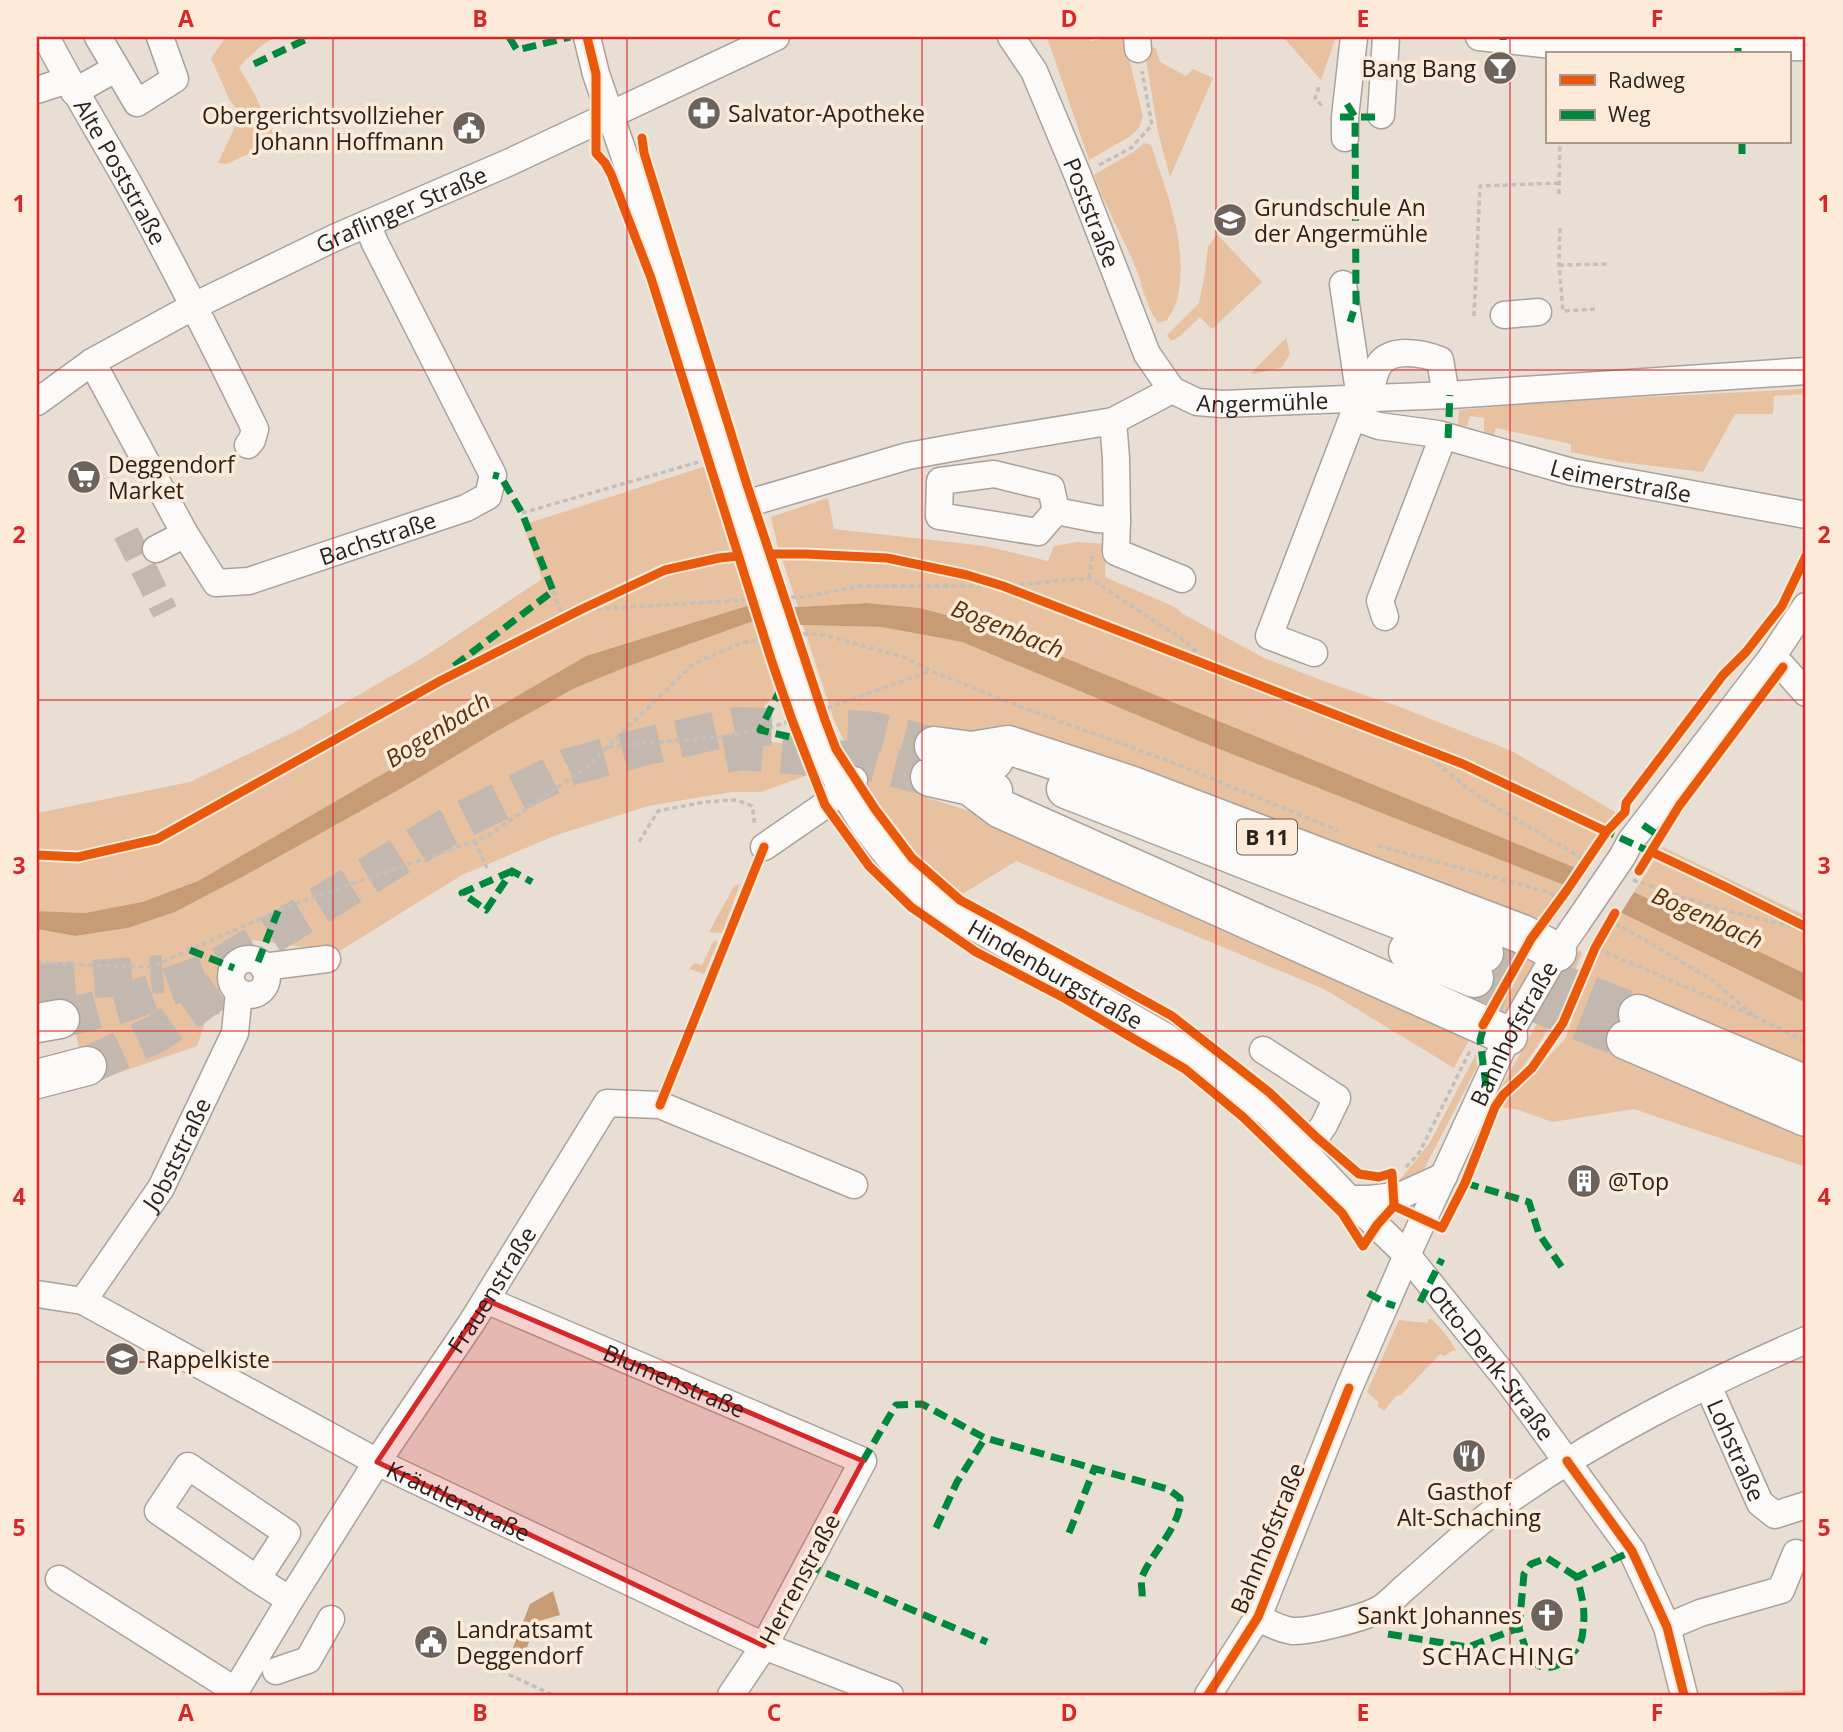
<svg xmlns="http://www.w3.org/2000/svg" width="1843" height="1732" viewBox="0 0 1843 1732" font-family="'Open Sans',sans-serif">
<style>
.green{fill:#e7c1a0}
.water{fill:#c79c75}
.pier{fill:#e9ded4}
.lines{fill:none;stroke-linecap:round;stroke-linejoin:round}
.minor-tunnel{stroke:#c3b8af;stroke-width:26;stroke-dasharray:26 13;stroke-linecap:butt}
.highway-tunnel{stroke:#c3b8af;stroke-width:38;stroke-dasharray:38 19;stroke-linecap:butt}
.minor-casing{stroke:#aaa29a;stroke-width:29}
.highway-casing{stroke:#aaa29a;stroke-width:41}
.path{stroke:#c3bfba;stroke-width:3.5;stroke-dasharray:5 3.5;stroke-linecap:butt}
.minor{stroke:#fcfaf9;stroke-width:26}
.highway{stroke:#fcfaf9;stroke-width:38}
.minor-bridge-casing{stroke:#aaa29a;stroke-width:29;stroke-linecap:butt}
.minor-bridge{stroke:#fcfaf9;stroke-width:26}
.quiet{stroke:#00873e;stroke-width:7;stroke-dasharray:14 7;stroke-linecap:butt}
.cycleway-casing{stroke:#feead9;stroke-width:13}
.cycleway{stroke:#e8590c;stroke-width:9}
.marked{fill:#d62828;fill-opacity:0.2;stroke:#d62828;stroke-width:5;stroke-linejoin:round}
.grid{fill:none;stroke:#d62828;stroke-width:2;stroke-opacity:0.55}
.labels{text-anchor:middle;dominant-baseline:central;stroke-width:7;stroke-linejoin:round;paint-order:stroke}
.shield{fill:#feead9;stroke:#695e55;stroke-width:2}
.shield-label{font-size:21px;font-weight:bold;fill:#29221c}
.poi-label{font-size:23px;fill:#29221c;stroke:#feead9;text-anchor:start}
.street-label{font-size:23px;fill:#29221c;stroke:#feead9}
.water-label{font-size:24px;font-style:italic;fill:#5a330a;stroke:#feead9}
.neighbourhood-label{font-size:24px;letter-spacing:2px;fill:#29221c;stroke:#feead9}
.neatline{fill:none;stroke:#d62828;stroke-width:2.5}
.grid-label{font-size:23px;text-anchor:middle;font-weight:bold;fill:#d62828}
</style>
<rect width="100%" height="100%" fill="#e9ded4"/>
<path class="green" d="M226 37H277C263 42 250 56 239 67L254 93 281 150 273 143 226 164 218 163 241 114 229 99 211 58Z
M1047 37H1089L1091 41 1112 37H1124L1143 117 1139 128 1129 137 1089 160Z
M1283 37H1336L1321 80Z
M1143 41 1156 49 1160 62 1186 76 1193 69 1213 78 1170 177 1158 132Z
M1144 143 1151 145C1167 193 1188 244 1178 296 1177 304 1171 313 1167 320L1158 323C1145 305 1142 282 1133 261 1120 232 1105 205 1094 175L1135 151Z
M1217 234 1262 282 1212 329 1200 317 1179 337 1171 341 1167 335 1199 303 1205 273 1208 247Z
M1286 338 1290 354 1282 367 1254 374 1251 373Z
M1803 389V394L1774 396 1773 414H1735L1703 472 1621 462 1571 452V444L1496 428 1493 437 1484 435V418L1470 416 1467 426 1458 425 1459 410 1547 402Z
M706 466 750 605 586 656 198 881 142 902 85 913 37 911V813L190 782 298 730 424 657 542 579 523 525Z
M828 498 834 529 985 546 1048 561 1054 546 1077 542 1106 544 1105 577 1175 607 1183 614 1264 658 1326 682 1400 707 1512 751 1620 815 1594 840 1575 868 1299 755 920 608 867 603 798 607 777 544 771 517Z
M755 620 775 694 745 729 748 740 790 744 808 775 761 792H731L648 806 554 836 462 875 338 952 253 940 218 957 220 1014 207 1017 197 1046 89 1083 69 1009 37 1015V929L75 936 128 928 175 912 244 876 402 788 499 730 575 688 629 666Z
M803 625 882 627 962 642 1199 741 1564 885 1548 909 1527 926 1063 755 938 726 925 797 1051 837 1474 1031 1454 1068 1324 989 1016 861 961 895 912 852 869 793 834 720Z
M1663 847 1806 916V974L1634 892Z
M740 884 722 933 709 932 734 886Z
M1621 913 1806 1003V1167L1634 1109 1552 1122 1519 1110 1501 1107 1565 1039 1597 952Z
M714 940 718 942 704 974 689 969 695 963 702 965Z
M1579 950 1582 953C1572 979 1561 1004 1548 1028 1535 1053 1515 1077 1497 1099L1495 1098Z
M1528 956 1533 960 1534 964 1510 1009 1503 1012 1501 1010Z
M1476 1054 1477 1067 1423 1171 1398 1182 1429 1144Z
M1490 1106H1492L1440 1218 1433 1211 1443 1197Z
M1429 1319H1431C1438 1324 1454 1344 1456 1351H1452L1444 1356 1440 1354 1401 1395 1396 1396 1384 1411 1377 1406 1379 1403 1367 1392 1399 1320 1427 1323Z
M1806 1690V1695H1754V1693Z"/>
<path class="water" d="M867 603 920 608 990 627 1634 892 1806 974V1003L1564 885 1199 741 962 642 882 627 803 625 756 620 629 666 575 688 499 730 402 788 244 876 175 912 128 928 75 936 37 929V911L85 913 142 902 198 881 586 656 750 605 798 607Z
M553 1591 560 1615 539 1621 526 1649 530 1657 512 1650 530 1604Z"/>
<path class="pier" d="M1577 865 1636 889 1619 916 1562 888Z"/>
<g class="lines">
<path class="minor-tunnel" d="M126 533 165 612"/>
<path class="highway-tunnel" d="M725 754 741 751 871 762 930 777
M1484 953 1638 1014
M1474 978 1626 1040
M37 983 163 974
M60 1019 125 1003 214 970 446 828 569 767 647 746 737 726 869 730 934 746
M87 1066 158 1033 222 987 239 977"/>
<g class="minor-casing">
<g id="minor">
<path id="s1" d="M46 37C72 88 102 136 130 186 174 266 215 347 255 429L252 440 248 445"/>
<path d="M98 37 137 103 175 79 160 37"/>
<path d="M587 37 596 74 665 273 761 576"/>
<path id="s2" d="M1011 37 1034 71 1078 176 1147 354 1172 390 1197 402 1222 404 1450 395 1806 371"/>
<path d="M1137 37 1138 49"/>
<path d="M1479 37 1561 46 1604 48 1806 47"/>
<path d="M37 90 68 80"/>
<path d="M74 92 115 69"/>
<path d="M1381 115 1386 37"/>
<path d="M1345 138V117L1354 37"/>
<path d="M1504 315 1538 312"/>
<path id="s3" d="M92 362 185 534 216 583 249 581 466 508 488 496 493 475 375 243 367 224"/>
<path d="M1369 397C1372 387 1373 374 1379 365 1391 347 1423 353 1440 360L1446 395"/>
<path id="s4" d="M37 402 92 362 194 306 334 238 510 162 776 37"/>
<path id="s5" d="M1353 417 1379 426 1438 434 1572 472 1806 515"/>
<path d="M739 506 908 456 968 445 1113 421 1172 390"/>
<path d="M1056 511 1038 532 939 516 940 481 994 474 1051 488 1056 511 1097 519 1117 520 1116 458 1113 421"/>
<path d="M1117 520 1116 552 1182 579"/>
<path d="M156 549 185 534"/>
<path d="M1385 617 1380 601 1441 442 1446 437"/>
<path d="M1314 653 1269 636 1360 398 1343 284"/>
<path d="M1772 657 1783 667 1806 693"/>
<path id="s6" d="M786 659 807 715 841 789 865 827 901 873 939 907 1165 1036 1268 1113 1349 1199 1407 1255 1509 1382 1632 1551 1667 1627 1684 1695"/>
<path d="M764 847 825 805 841 789 854 780"/>
<path d="M1622 857 1630 842 1772 657 1806 606"/>
<circle cx="249" cy="977" r="18"/>
<path d="M263 967 327 959"/>
<path d="M1263 1050 1337 1098 1324 1125 1305 1152"/>
<path d="M1349 1199H1370L1402 1195 1444 1176"/>
<path id="s7" d="M37 1294 83 1301 377 1462 764 1646 890 1695"/>
<path id="s8" d="M486 1300 863 1461 764 1646 731 1695"/>
<path id="s9" d="M83 1301 161 1188 235 1033 239 992"/>
<path id="s10" d="M1708 1386 1760 1503 1775 1515 1806 1505"/>
<path d="M59 1579 236 1691"/>
<path d="M257 1579 287 1533 188 1466 158 1511 257 1579 290 1600"/>
<path d="M1258 1617C1268 1623 1280 1629 1292 1631 1310 1632 1364 1618 1380 1609 1390 1603 1399 1592 1408 1585 1438 1559 1470 1528 1502 1505 1596 1438 1700 1386 1806 1340"/>
<path d="M1667 1627 1700 1613 1781 1590 1796 1553"/>
<path d="M276 1671 308 1660 331 1619"/>
<path id="s11" d="M233 1695 290 1600 377 1462 472 1322 607 1103 660 1105 854 1185"/>
<path id="s12" d="M1208 1695 1258 1617 1349 1388 1407 1255 1508 1036 1557 952 1577 923"/>
</g>
</g>
<g class="highway-casing">
<path id="highway" d="M934 746 972 751 994 760
M972 751 1008 745 1130 785 1522 934 1557 952
M930 777 993 791
M969 785 1001 809 1508 1036
M1066 789 1484 953
M1408 951 1474 978
M1638 1014 1806 1085
M37 1023 60 1019
M1626 1040 1806 1117
M37 1079 87 1066"/>
</g>
<path class="path" d="M1319 87 1315 98 1323 107
M1099 165 1131 148 1152 125 1142 71
M1559 194 1560 142
M1560 228 1559 265 1563 311 1595 309
M1559 265 1608 264
M1474 316 1480 186 1559 183
M522 513 702 461
M1089 578 1093 552
M553 591 564 618
M791 597H803L860 586H1003L1089 578 1185 641 1213 668
M580 610 745 600
M803 634H820L904 657 931 671 1016 705 1174 763 1339 831
M827 708 931 671
M608 747C667 739 731 742 787 722
M1417 747 1476 795 1581 858 1593 863
M475 841 487 868
M639 842 658 811 704 802 737 800 752 806 755 826
M1378 846 1545 891 1565 901
M1633 880 1719 909 1806 930
M1607 920 1628 930 1712 980 1754 1016
M1598 949 1754 1016 1806 1042
M37 961 51 964 150 967 297 903 486 837 587 767 693 664 741 643 757 640
M1406 1167 1419 1153 1471 1049
M501 1671 553 1695"/>
<use href="#minor" class="minor"/>
<use href="#highway" class="highway"/>
<g class="minor-bridge-casing">
<path id="minor-bridge" d="M761 576 786 659
M1577 923 1622 857"/>
</g>
<use href="#minor-bridge" class="minor-bridge"/>
<path class="quiet" d="M509 37 517 50 570 37
M1503 40V37
M1738 48V54
M254 64 311 37
M1347 104 1355 117 1356 303 1350 322
M1340 117H1379L1381 115
M1742 142V154
M1448 438 1450 395
M454 666 553 591 522 513 501 477 493 475
M781 688 760 730 799 739
M1643 825 1659 836
M1601 829 1655 854
M512 871 462 893 486 910 512 871 532 882
M190 950 234 968
M258 962 278 911
M1486 1086 1480 1040 1486 1020
M1465 1183 1529 1202 1539 1234 1563 1269
M1368 1293 1386 1303 1395 1306
M1420 1302 1442 1259
M863 1461 896 1405 922 1404 985 1438 1168 1489 1180 1498C1183 1524 1151 1553 1142 1577 1140 1583 1143 1591 1142 1598
M936 1528 957 1482 985 1438
M1069 1533 1095 1467
M807 1565 987 1642
M1519 1628 1524 1574 1531 1564 1547 1558 1577 1577
M1388 1634 1468 1647 1519 1628C1523 1640 1526 1655 1535 1663 1550 1677 1573 1657 1580 1643 1582 1639 1583 1632 1583 1627 1586 1610 1581 1593 1577 1577L1632 1551"/>
<g class="cycleway-casing">
<path id="cycleway" d="M587 37 596 74V153L605 163 611 174 651 278 772 662 792 720 825 805 869 866 911 907 976 952 1066 999 1185 1069 1243 1117 1342 1213 1363 1246 1377 1225 1394 1206
M642 138 644 153 747 485 825 720 836 749 875 809 912 858 960 900 1109 981 1172 1016 1270 1093 1316 1137 1359 1174 1379 1177 1392 1173 1394 1206 1442 1228 1465 1183 1495 1107 1503 1095 1532 1068 1563 1023 1595 948 1615 913
M771 554H805L887 558 967 575 1003 586 1463 764 1603 830
M1656 854 1724 886 1806 927
M37 855 78 857 157 839 440 681 580 610 665 570 719 558 738 556
M1639 871 1679 806 1783 667
M1483 1025 1531 939 1567 890 1607 831 1625 812 1626 803 1723 675 1746 652 1782 606 1806 556
M660 1105 764 847
M1567 1461 1632 1551 1667 1627 1684 1695
M1208 1695 1258 1617 1349 1388"/>
</g>
<use href="#cycleway" class="cycleway"/>
</g>
<path class="marked" d="M486 1300 863 1461 764 1646 377 1462Z"/>
<path class="grid" d="M333 37V1695M627 37V1695M922 37V1695M1216 37V1695M1510 37V1695M37 370H1806M37 700H1806M37 1031H1806M37 1362H1806"/>
<defs>
<g id="bar-disc" transform="scale(1.75)"><circle r="9.5" fill="#6c645c" stroke="#feead9"/><path d="M-6-5H6L.8 .8V4.5H3.5V6h-7V4.5H-.8V.8Z" fill="#fff"/></g>
<g id="pharmacy-disc" transform="scale(1.75)"><circle r="9.5" fill="#6c645c" stroke="#feead9"/><path d="M-2-6h4v4h4v4h-4v4h-4v-4h-4v-4h4Z" fill="#fff"/></g>
<g id="civic-disc" transform="scale(1.75)"><circle r="9.5" fill="#6c645c" stroke="#feead9"/><path d="M-.6-6.5H3V-4.5H.6V-3L4-1V1h2V6H-6V1h2V-1L-.6-3ZM-1.2 2.5V6h2.4V2.5Z" fill="#fff"/></g>
<g id="school-disc" transform="scale(1.75)"><circle r="9.5" fill="#6c645c" stroke="#feead9"/><path d="M0-5L7-2L0 1L-7-2ZM-4 1L0 2.5L4 1V4Q0 6-4 4Z" fill="#fff"/></g>
<g id="supermarket-disc" transform="scale(1.75)"><circle r="9.5" fill="#6c645c" stroke="#feead9"/><path d="M-6-5.5h2.5l.6 2H6L4.5 2H-2.5L-4.4-4H-6ZM-1.5 3.2a1.3 1.3 0 1 0 .1 0ZM3 3.2a1.3 1.3 0 1 0 .1 0Z" fill="#fff"/></g>
<g id="building-disc" transform="scale(1.75)"><circle r="9.5" fill="#6c645c" stroke="#feead9"/><path d="M-4-6H4V6H1V3H-1V6H-4ZM-2.5-4.3h1.7v1.8h-1.7ZM.8-4.3h1.7v1.8H.8ZM-2.5-1h1.7V.8h-1.7ZM.8-1h1.7V.8H.8Z" fill="#fff"/></g>
<g id="restaurant-disc" transform="scale(1.75)"><circle r="9.5" fill="#6c645c" stroke="#feead9"/><path d="M-5-6h1v4h1v-4h1v4h1v-4h1v5L-1.5 .5V6h-2V.5L-5-1ZM5-6V6H3V1.5H1.5Q1.5-4 5-6Z" fill="#fff"/></g>
<g id="church-disc" transform="scale(1.75)"><circle r="9.5" fill="#6c645c" stroke="#feead9"/><path d="M-1.2-6h2.4v3.5h3.3v2.4h-3.3V6h-2.4V-.1h-3.3v-2.4h3.3Z" fill="#fff"/></g>
</defs>
<g fill-rule="evenodd">
<use href="#bar-disc" x="1500" y="68"/>
<use href="#pharmacy-disc" x="704" y="113"/>
<use href="#civic-disc" x="469" y="128"/>
<use href="#school-disc" x="1230" y="220"/>
<use href="#supermarket-disc" x="84" y="477"/>
<use href="#building-disc" x="1584" y="1181"/>
<use href="#school-disc" x="122" y="1359"/>
<use href="#restaurant-disc" x="1469" y="1456"/>
<use href="#church-disc" x="1547" y="1615"/>
<use href="#civic-disc" x="431" y="1642"/>
</g>
<g class="labels">
<rect class="shield" x="1237" y="819.5" width="60" height="35" rx="5"/>
<g class="shield-label">
<text x="1267" y="837">B 11</text>
</g>
<g class="poi-label">
<text x="1476" y="68" text-anchor="end">Bang Bang</text>
<text x="728" y="113">Salvator-Apotheke</text>
<text x="444" y="115" text-anchor="end">Obergerichtsvollzieher<tspan x="444" dy="26">Johann Hoffmann</tspan></text>
<text x="1254" y="207">Grundschule An<tspan x="1254" dy="26">der Angermühle</tspan></text>
<text x="108" y="464">Deggendorf<tspan x="108" dy="26">Market</tspan></text>
<text x="1608" y="1181">@Top</text>
<text x="146" y="1359">Rappelkiste</text>
<text x="1469" y="1491" text-anchor="middle">Gasthof<tspan x="1469" dy="26">Alt-Schaching</tspan></text>
<text x="1522" y="1615" text-anchor="end">Sankt Johannes</text>
<text x="456" y="1629">Landratsamt<tspan x="456" dy="26">Deggendorf</tspan></text>
</g>
<g class="street-label">
<text stroke="none"><textPath href="#s1" startOffset="154">Alte Poststraße</textPath></text>
<text stroke="none"><textPath href="#s4" startOffset="413">Graflinger Straße</textPath></text>
<text stroke="none"><textPath href="#s2" startOffset="194">Poststraße</textPath></text>
<text stroke="none"><textPath href="#s2" startOffset="483">Angermühle</textPath></text>
<text stroke="none"><textPath href="#s5" startOffset="276">Leimerstraße</textPath></text>
<text stroke="none"><textPath href="#s3" startOffset="422">Bachstraße</textPath></text>
<text stroke="none"><textPath href="#s6" startOffset="430">Hindenburgstraße</textPath></text>
<text stroke="none"><textPath href="#s12" startOffset="730">Bahnhofstraße</textPath></text>
<text stroke="none"><textPath href="#s9" startOffset="175">Jobststraße</textPath></text>
<text stroke="none"><textPath href="#s11" startOffset="481">Frauenstraße</textPath></text>
<text stroke="none"><textPath href="#s6" startOffset="1020">Otto-Denk-Straße</textPath></text>
<text stroke="none"><textPath href="#s8" startOffset="205">Blumenstraße</textPath></text>
<text stroke="none"><textPath href="#s10" startOffset="70">Lohstraße</textPath></text>
<text stroke="none"><textPath href="#s7" startOffset="472">Kräutlerstraße</textPath></text>
<text transform="translate(1267 1538) rotate(-68)">Bahnhofstraße</text>
<text transform="translate(799 1579) rotate(-62)">Herrenstraße</text>
</g>
<g class="water-label">
<text transform="translate(1008 628) rotate(22)">Bogenbach</text>
<text transform="translate(437 729) rotate(-32)">Bogenbach</text>
<text transform="translate(1708 917) rotate(24)">Bogenbach</text>
</g>
<g class="neighbourhood-label">
<text x="1499" y="1655">SCHACHING</text>
</g>
</g>
<rect width="1843" height="1732" fill="none" stroke="#feead9" stroke-width="77"/>
<rect x="1546" y="52" width="245" height="91" fill="#feead9" stroke="#a99a8d" stroke-width="2"/>
<rect x="1560" y="75" width="35" height="10" fill="#e8590c" stroke="#a99a8d" stroke-width="2"/>
<text x="1608" y="88" font-size="21" fill="#29221c">Radweg</text>
<rect x="1560" y="110" width="35" height="10" fill="#00873e" stroke="#a99a8d" stroke-width="2"/>
<text x="1608" y="122" font-size="21" fill="#29221c">Weg</text>
<rect x="38" y="38" width="1766" height="1656" class="neatline"/>
<g class="grid-label">
<text x="186" y="27">A</text>
<text x="480" y="27">B</text>
<text x="774" y="27">C</text>
<text x="1069" y="27">D</text>
<text x="1363" y="27">E</text>
<text x="1657" y="27">F</text>
<text x="19" y="212">1</text>
<text x="1824" y="212">1</text>
<text x="19" y="543">2</text>
<text x="1824" y="543">2</text>
<text x="19" y="874">3</text>
<text x="1824" y="874">3</text>
<text x="19" y="1205">4</text>
<text x="1824" y="1205">4</text>
<text x="19" y="1536">5</text>
<text x="1824" y="1536">5</text>
<text x="186" y="1721">A</text>
<text x="480" y="1721">B</text>
<text x="774" y="1721">C</text>
<text x="1069" y="1721">D</text>
<text x="1363" y="1721">E</text>
<text x="1657" y="1721">F</text>
</g>
</svg>
